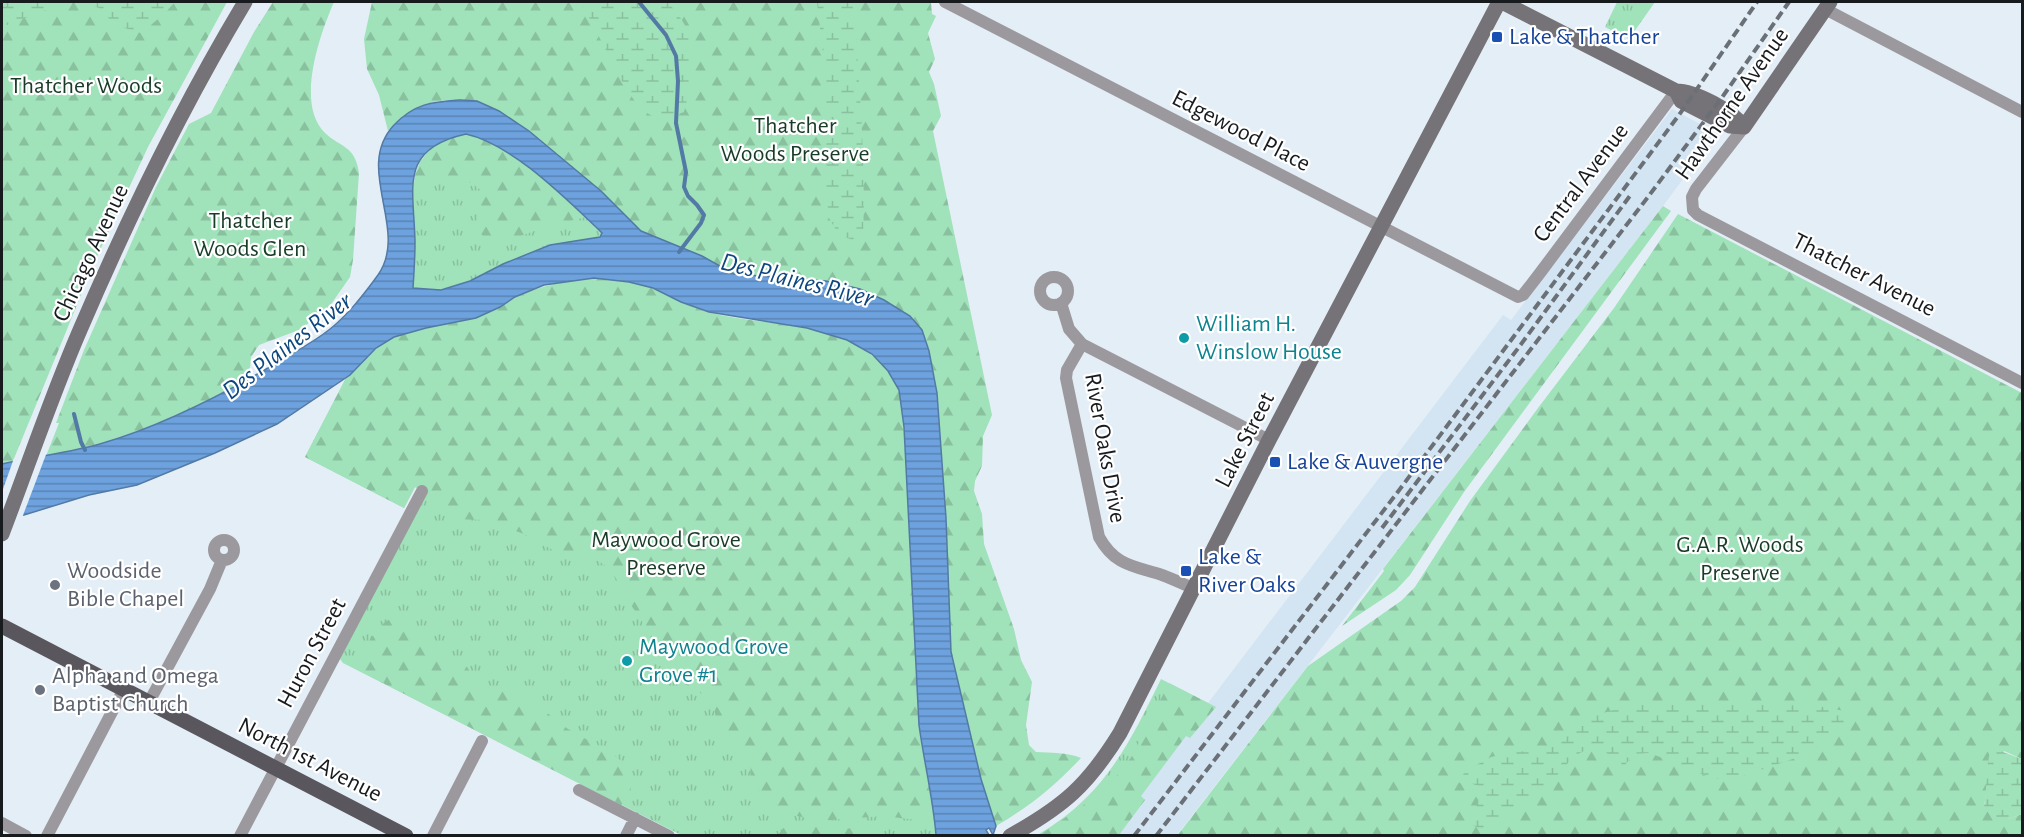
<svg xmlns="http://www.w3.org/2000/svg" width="2024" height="837" viewBox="0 0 2024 837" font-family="'Alegreya Sans',sans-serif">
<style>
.built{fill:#d3e4f2}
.grass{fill:url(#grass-tufts)}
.forest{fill:url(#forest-firs)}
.wetland{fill:url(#wetland-marsh)}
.water{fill:url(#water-rules);stroke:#537aa5;stroke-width:1.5;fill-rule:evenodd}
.pier{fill:#e4eef7}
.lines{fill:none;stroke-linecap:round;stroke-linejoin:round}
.stream{stroke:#537aa5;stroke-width:4}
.street{stroke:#9c999e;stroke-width:12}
.secondary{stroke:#757278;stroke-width:15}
.primary{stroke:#5a565e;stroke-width:15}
.rail{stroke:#6a7076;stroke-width:4;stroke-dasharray:9 4.5;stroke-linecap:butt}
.transit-dot{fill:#1a4fb4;stroke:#fff;stroke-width:2}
.culture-dot{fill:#0f9aa8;stroke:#fff;stroke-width:2}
.worship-dot{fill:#6b7280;stroke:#fff;stroke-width:2}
.labels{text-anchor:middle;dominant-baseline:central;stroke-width:4.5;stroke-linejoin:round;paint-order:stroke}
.transit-label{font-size:24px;fill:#164399;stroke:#fff;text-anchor:start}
.park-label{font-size:24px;fill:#193c28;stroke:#fff}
.street-label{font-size:24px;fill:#171b1e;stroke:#fff}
.culture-label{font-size:24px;fill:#0d838f;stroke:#fff;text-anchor:start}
.worship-label{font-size:24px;fill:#5b616d;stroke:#fff;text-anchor:start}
.water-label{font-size:26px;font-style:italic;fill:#0e477f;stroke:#fff}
</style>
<defs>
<pattern id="grass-tufts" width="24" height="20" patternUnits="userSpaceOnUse" patternTransform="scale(1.5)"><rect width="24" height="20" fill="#a0e2b9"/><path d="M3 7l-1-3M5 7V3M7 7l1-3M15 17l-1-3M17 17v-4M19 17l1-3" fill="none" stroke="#89c19f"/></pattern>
<pattern id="forest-firs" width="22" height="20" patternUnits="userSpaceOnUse" patternTransform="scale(1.5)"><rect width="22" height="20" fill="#a0e2b9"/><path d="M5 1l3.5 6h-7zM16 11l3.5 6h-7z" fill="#89c19f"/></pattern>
<pattern id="wetland-marsh" width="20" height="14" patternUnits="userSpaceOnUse" patternTransform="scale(1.5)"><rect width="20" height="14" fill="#a0e2b9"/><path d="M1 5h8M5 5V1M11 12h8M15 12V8" fill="none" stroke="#89c19f"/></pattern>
<pattern id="water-rules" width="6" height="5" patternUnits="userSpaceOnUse" patternTransform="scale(1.5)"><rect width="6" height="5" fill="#6da2df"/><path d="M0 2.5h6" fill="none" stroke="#5983b4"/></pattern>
</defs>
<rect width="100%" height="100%" fill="#e4eef7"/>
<path class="built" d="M1672 109 1717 133 1663 206 1177 835 1103 836 1208 703 1503 315 1511 320Z"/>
<path class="grass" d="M1617 2H1655L1629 39 1605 27Z
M421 159 580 212 602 233 601 237 550 245 503 264 470 281 440 290 413 288C414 273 415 257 415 242 414 209 408 191 421 159Z
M346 378 910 531C913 596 913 662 919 726 923 763 933 799 936 835H681L343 663 340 659 422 491 415 487 404 508 305 457Z
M1161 679 1208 703 1103 835 1040 836 1039 834C1105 795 1129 744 1161 679Z"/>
<path class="forest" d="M2 2H227L148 147 95 261 13 461 2 464Z
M273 2H334C320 34 295 104 325 133 341 148 355 145 359 173L353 260 350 277 327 310 299 330 259 345 251 357 249 379C186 415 117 443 46 456L59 423H56L84 350 156 187 189 124 211 113 254 32Z
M372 2 931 3 932 14 936 16 928 33 935 59 929 72 934 84 941 116 933 131 992 415 983 436 982 466 975 481 974 491 982 514 984 544 1014 629 1021 660 1032 682 1026 725 1029 745 1036 752C1051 753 1067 752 1081 758 1054 787 1030 806 996 826L981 779 951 652 946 518 937 393 929 351 922 330 910 316 884 300 860 289 826 281 734 274 702 256 641 231 601 191 477 101C437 98 416 101 388 131L379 95 367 69 364 39Z
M466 134C509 144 554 187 586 217L545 227 510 240 490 242 474 228 480 212 483 192C461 172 442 175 414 177 426 147 435 141 466 134Z
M1663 206 1671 211 1464 492 1410 575 1396 590 1342 626 1384 571 1383 569Z
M1678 214 2022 393V759L2004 751 1987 788 1984 806 2008 819 2022 814V835L1177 836 1308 666 1401 601 1415 587 1470 501 1538 408 1614 308Z
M594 278C613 280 633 281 652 288 672 295 689 307 711 313 767 327 838 319 882 364 889 371 896 381 899 391 902 402 902 415 904 427L919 725 926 772 933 806 917 820 883 816 818 821 798 816 787 813 750 782 751 757 729 742 716 723 714 702 708 697 685 684 679 676 629 602 622 588 610 569 600 562 590 556 553 550 524 534 485 520 453 519 437 511 428 510 435 498 415 487 404 508 305 457 346 378 376 348 394 337 500 307C529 287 559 282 594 278Z
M400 618 412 624 449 661 467 667C471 673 475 682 480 685 486 689 492 687 498 688 505 688 514 692 520 695 538 703 550 716 565 727 581 738 608 748 621 761 633 773 636 794 621 805L356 669C359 656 377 623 391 619 394 618 397 619 400 618Z
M1169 683 1216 707 1190 738 1186 736 1141 796 1145 800 1119 835H1040L1101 793 1119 773 1132 756Z
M788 822 827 829 869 828 863 835H778Z"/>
<path class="wetland" d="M2 2H66L2 27Z
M81 2H175L163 15 141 33 115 25 99 8Z
M581 2H668C673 9 683 19 686 28 694 54 691 87 684 112L667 118 654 117 640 109 624 85Z
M817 2H852C857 34 858 66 860 98 863 145 865 191 863 238L856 241 839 235 829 218 824 169 826 80Z
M1643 702 1817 706 1845 711 1847 729 1813 752 1740 777 1714 779 1650 753 1634 754 1619 772 1608 754 1594 746 1574 756 1544 790 1500 826 1486 831 1472 825 1481 787 1470 783H1459L1465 771 1491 757 1518 751 1539 753 1557 743 1581 719Z
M1992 748 2022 759V814L2008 819 1992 817 1984 806C1987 792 1986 756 1992 748Z"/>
<path class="water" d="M460 100 477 101 499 111 529 131 601 191 641 231 702 256 734 274 826 281 860 289 884 300 910 316 922 330 929 351 937 393 946 518 951 652 981 779 996 826 993 835 989 828 986 830 989 835H936C933 798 924 762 919 725L904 427 899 390 888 371 872 354 847 340 807 328 709 312 681 302 653 288 629 282 594 278 544 285 515 297 500 307 476 318 426 328 394 337 376 348 350 375 277 424 215 453 137 485 89 495 24 515 2 517V464C35 456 70 453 103 443 161 426 216 398 268 368 286 357 305 347 322 335 344 320 362 297 378 275 410 229 353 169 394 125 415 103 432 102 460 100ZM466 134C511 144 562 195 596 227L602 233 600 237 550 245 503 264 470 281 441 290 413 288C414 273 415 257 415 242 414 188 398 149 466 134Z"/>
<path class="pier" d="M47 452 22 518 2 520V492L14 458Z"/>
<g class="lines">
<path class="stream" d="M639 2 666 35 676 56 678 81 676 123 686 172 684 187 688 196 697 205 704 215 701 223 679 252
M74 414 81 442 85 450"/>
<path class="street" d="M945 2 1518 297 1523 295 1540 273 1676 91
M1825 9 2022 112
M1744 127 1696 189 1692 197 1693 210 1698 215 2022 383
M1040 291a14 14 0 1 1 28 0a14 14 0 1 1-28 0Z
M1061 303 1069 329 1082 344 1067 370 1066 378 1099 537C1115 566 1134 566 1162 575 1173 579 1183 584 1193 588
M1082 344 1269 440
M214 550a10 10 0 1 1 20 0a10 10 0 1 1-20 0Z
M149 702 210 589 222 560
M579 790 669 836
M2 823 26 836
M47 836 124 689
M240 836 422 491
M433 836 482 741
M626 836 635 818"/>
<path class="secondary" d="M1502 2 1676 91C1695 91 1733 111 1744 127
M1676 91 1681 101 1730 126 1744 127
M1744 127 1830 2
M2 534C28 466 51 397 80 330 128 218 182 107 245 2
M1010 836C1064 806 1088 785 1120 733L1269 440 1499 2"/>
<path class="primary" d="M2 626 406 836"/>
<path class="rail" d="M1382 528 1519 347 1632 193
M1134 836 1397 493 1679 115 1757 2
M1156 836 1648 197 1723 96 1789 2"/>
</g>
<g class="transit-dot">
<rect x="1491" y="31" width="12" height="12" rx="3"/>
<rect x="1269" y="456" width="12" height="12" rx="3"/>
<rect x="1180" y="565" width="12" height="12" rx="3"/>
</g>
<g class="culture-dot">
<circle cx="1184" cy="338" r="6"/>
<circle cx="627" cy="661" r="6"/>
</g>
<g class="worship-dot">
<circle cx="55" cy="585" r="6"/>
<circle cx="40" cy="690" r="6"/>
</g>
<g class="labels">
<g class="transit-label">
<text x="1509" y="37">Lake &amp; Thatcher</text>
<text x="1287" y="462">Lake &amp; Auvergne</text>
<text x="1198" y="557">Lake &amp;<tspan x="1198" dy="28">River Oaks</tspan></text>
</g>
<g class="park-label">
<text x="86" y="86">Thatcher Woods</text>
<text x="795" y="126">Thatcher<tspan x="795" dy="28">Woods Preserve</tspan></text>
<text x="250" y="221">Thatcher<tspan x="250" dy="28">Woods Glen</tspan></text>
<text x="666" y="540">Maywood Grove<tspan x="666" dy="28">Preserve</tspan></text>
<text x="1740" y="545">G.A.R. Woods<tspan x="1740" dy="28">Preserve</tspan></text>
</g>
<g class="street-label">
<text transform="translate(1732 104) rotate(-55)">Hawthorne Avenue</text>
<text transform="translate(1241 131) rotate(27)">Edgewood Place</text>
<text transform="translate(1581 183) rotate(-53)">Central Avenue</text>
<text transform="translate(91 253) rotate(-65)">Chicago Avenue</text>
<text transform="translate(1864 275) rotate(27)">Thatcher Avenue</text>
<text transform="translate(1245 440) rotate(-63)">Lake Street</text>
<text transform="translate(1105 448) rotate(80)">River Oaks Drive</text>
<text transform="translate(312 653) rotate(-62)">Huron Street</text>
<text transform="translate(310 760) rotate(27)">North 1st Avenue</text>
</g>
<g class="culture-label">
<text x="1196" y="324">William H.<tspan x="1196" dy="28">Winslow House</tspan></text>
<text x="639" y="647">Maywood Grove<tspan x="639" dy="28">Grove #1</tspan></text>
</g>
<g class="worship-label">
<text x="67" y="571">Woodside<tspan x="67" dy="28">Bible Chapel</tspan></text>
<text x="52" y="676">Alpha and Omega<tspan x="52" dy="28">Baptist Church</tspan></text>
</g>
<g class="water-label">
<text transform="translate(797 280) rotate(14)">Des Plaines River</text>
<text transform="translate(287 346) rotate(-38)">Des Plaines River</text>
</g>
</g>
<rect width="2024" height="837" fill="none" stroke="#171b1e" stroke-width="6"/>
</svg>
